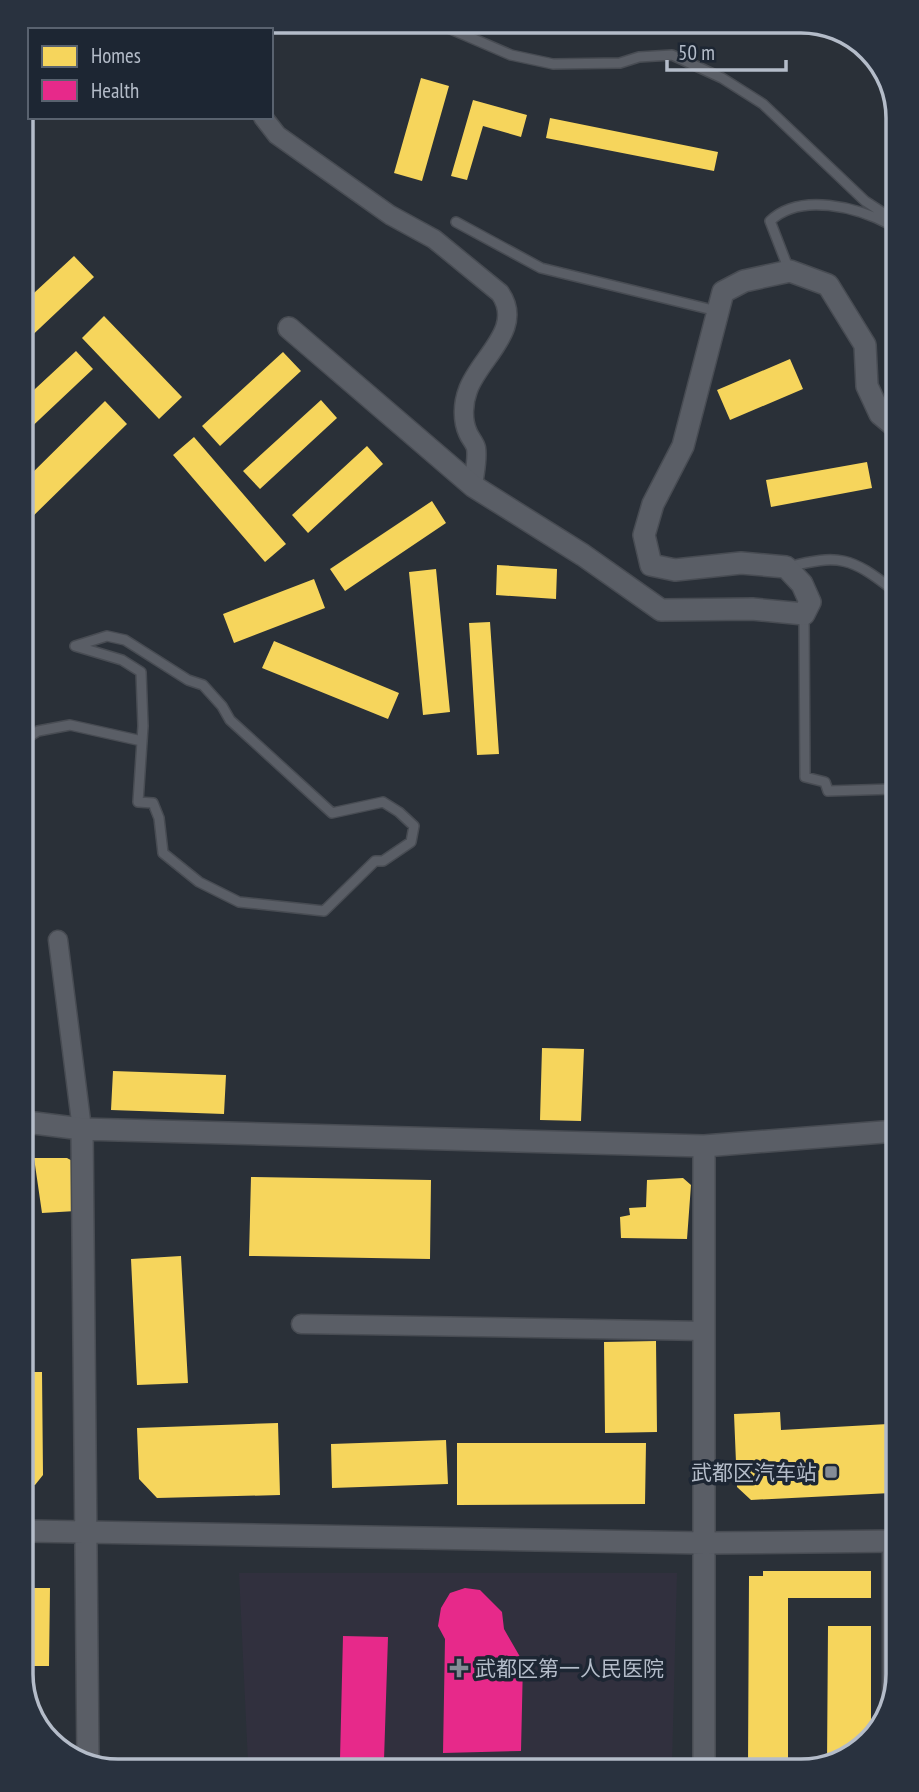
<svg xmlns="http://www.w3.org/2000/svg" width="919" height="1792" viewBox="0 0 919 1792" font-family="'PT Sans Narrow','Noto Sans SC',sans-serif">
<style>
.medical{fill:#31303e}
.homes{fill:#f6d55c}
.health{fill:#e7298a}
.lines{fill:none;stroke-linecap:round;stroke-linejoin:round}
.service-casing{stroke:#484c53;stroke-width:12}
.minor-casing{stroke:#484c53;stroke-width:21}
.tertiary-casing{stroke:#484c53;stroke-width:24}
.service{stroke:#5a5e66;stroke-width:9}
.minor{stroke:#5a5e66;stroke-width:18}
.tertiary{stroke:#5a5e66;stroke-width:21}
.poi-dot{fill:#848b96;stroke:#1d2633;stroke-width:2.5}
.labels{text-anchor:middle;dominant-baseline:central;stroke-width:7;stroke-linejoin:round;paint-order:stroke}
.poi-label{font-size:21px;fill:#b4bcc9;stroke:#1d2633;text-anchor:end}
.rim{fill:none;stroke:#b4bcc9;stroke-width:3.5}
</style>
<rect width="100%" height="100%" fill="#2a3038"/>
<path class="medical" d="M239 1573H677L672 1765 531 1767 248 1763Z"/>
<path class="homes" d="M421 78 449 86 422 181 394 173Z
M473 100 527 115 521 137 483 126 467 180 451 176Z
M550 118 718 152 714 171 546 138Z
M74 256 94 277 22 345V304Z
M104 316 182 397 159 419 82 338Z
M76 351 93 369 23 435 22 401Z
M283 352 301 371 220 446 202 426Z
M790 359 803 389 730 420 717 390Z
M321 400 337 418 260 489 243 471Z
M105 401 127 424 25 524 23 522V482Z
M194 437 286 544 265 562 173 455Z
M367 446 383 464 308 533 292 515Z
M867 462 872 488 771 507 766 480Z
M432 501 446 523 345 591 330 569Z
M497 565 557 569 556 599 496 595Z
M436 569 450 712 423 715 409 572Z
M314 579 325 608 234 643 223 614Z
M490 622 499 754 477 755 469 623Z
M274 641 399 693 388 719 262 668Z
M542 1048 584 1049 581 1121 540 1120Z
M113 1071 226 1075 224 1114 111 1110Z
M34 1158H67L76 1163V1211L42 1213Z
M251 1177 431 1180 430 1259 249 1256Z
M683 1178 691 1185 687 1239 621 1238 620 1217 630 1215 629 1208 646 1207 647 1180Z
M181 1256 188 1383 137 1385 131 1259Z
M656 1341 657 1432 605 1433 604 1342Z
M27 1372H42L43 1475 35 1485H27Z
M780 1412 781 1430 888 1424 891 1493 751 1500 737 1487 734 1414Z
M278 1423 280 1495 157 1498 139 1479 137 1428Z
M446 1440 448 1484 332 1488 331 1444Z
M457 1443H646L645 1504 457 1505Z
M763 1571H871V1598H788V1764L748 1765 749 1576H763Z
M28 1588H50L49 1666H28Z
M828 1626H871V1737L837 1764H827Z"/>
<path class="health" d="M465 1588 480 1590 502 1612 504 1629 523 1662 521 1751 443 1753 445 1639 438 1626 441 1608 450 1593Z
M343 1636 388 1637 384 1760 340 1759Z"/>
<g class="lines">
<g class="service-casing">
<path id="service" d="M432 21 511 55 553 64 620 63 639 57 672 55 722 78 763 104 865 201 891 218
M456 222 541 268 717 311
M789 270 770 221C800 192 857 207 891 225
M788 567C839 554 851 557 893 590
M804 614 805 777 825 782 828 791 894 789
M107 636 125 640 188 680 203 685 222 706 230 720 332 813 383 802 399 812 414 826 411 842 383 861H375L324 911 239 902 199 882 163 853 159 818 153 803 138 802 143 726 141 672 122 660 75 646Z
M24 740 38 731 70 725 142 741"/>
</g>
<g class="minor-casing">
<path id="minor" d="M204 21 205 30
M263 117 277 135 390 215 434 239 500 293C525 329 479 358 468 390 463 403 462 420 468 433 470 438 475 443 476 448 478 459 474 475 473 486
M58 940 82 1129
M301 1324 705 1331
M892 1695V1541"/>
</g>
<g class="tertiary-casing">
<path id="tertiary" d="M289 328 473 486 583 555 661 610 752 609 804 614 810 602 802 584 786 567 741 563 675 570 651 565 644 535 653 504 683 446 723 292 744 281 790 271 828 285 865 345 867 386 880 414 892 424
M26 1122 82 1129 704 1146 896 1131
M82 1129 88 1762
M27 1531 705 1543 897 1541
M704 1765V1146"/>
</g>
<use href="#service" class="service"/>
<use href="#minor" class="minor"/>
<use href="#tertiary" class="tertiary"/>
</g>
<g class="poi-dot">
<rect x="824" y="1465" width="14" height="14" rx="3.5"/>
<path d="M455.5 1657.5h7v7h7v7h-7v7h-7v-7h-7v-7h7z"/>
</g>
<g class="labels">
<g class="poi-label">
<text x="817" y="1472">武都区汽车站</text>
<text x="475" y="1668" text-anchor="start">武都区第一人民医院</text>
</g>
</g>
<path d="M0 0H919V1792H0ZM118 33H801A85 85 0 0 1 886 118V1674A85 85 0 0 1 801 1759H118A85 85 0 0 1 33 1674V118A85 85 0 0 1 118 33Z" fill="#29323f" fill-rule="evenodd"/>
<path class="rim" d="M118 33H801A85 85 0 0 1 886 118V1674A85 85 0 0 1 801 1759H118A85 85 0 0 1 33 1674V118A85 85 0 0 1 118 33Z"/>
<rect x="28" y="28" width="245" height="91" fill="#1d2633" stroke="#59626f" stroke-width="2"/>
<rect x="42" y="46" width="35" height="21" fill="#f6d55c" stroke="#59626f" stroke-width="2"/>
<text x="91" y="63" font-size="21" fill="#b4bcc9">Homes</text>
<rect x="42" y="80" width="35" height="21" fill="#e7298a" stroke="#59626f" stroke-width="2"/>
<text x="91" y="98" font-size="21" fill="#b4bcc9">Health</text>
<path d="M667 60v10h119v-10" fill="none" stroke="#b4bcc9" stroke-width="3.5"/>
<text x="678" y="60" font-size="21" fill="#b4bcc9" stroke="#1d2633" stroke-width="5" paint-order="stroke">50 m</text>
</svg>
